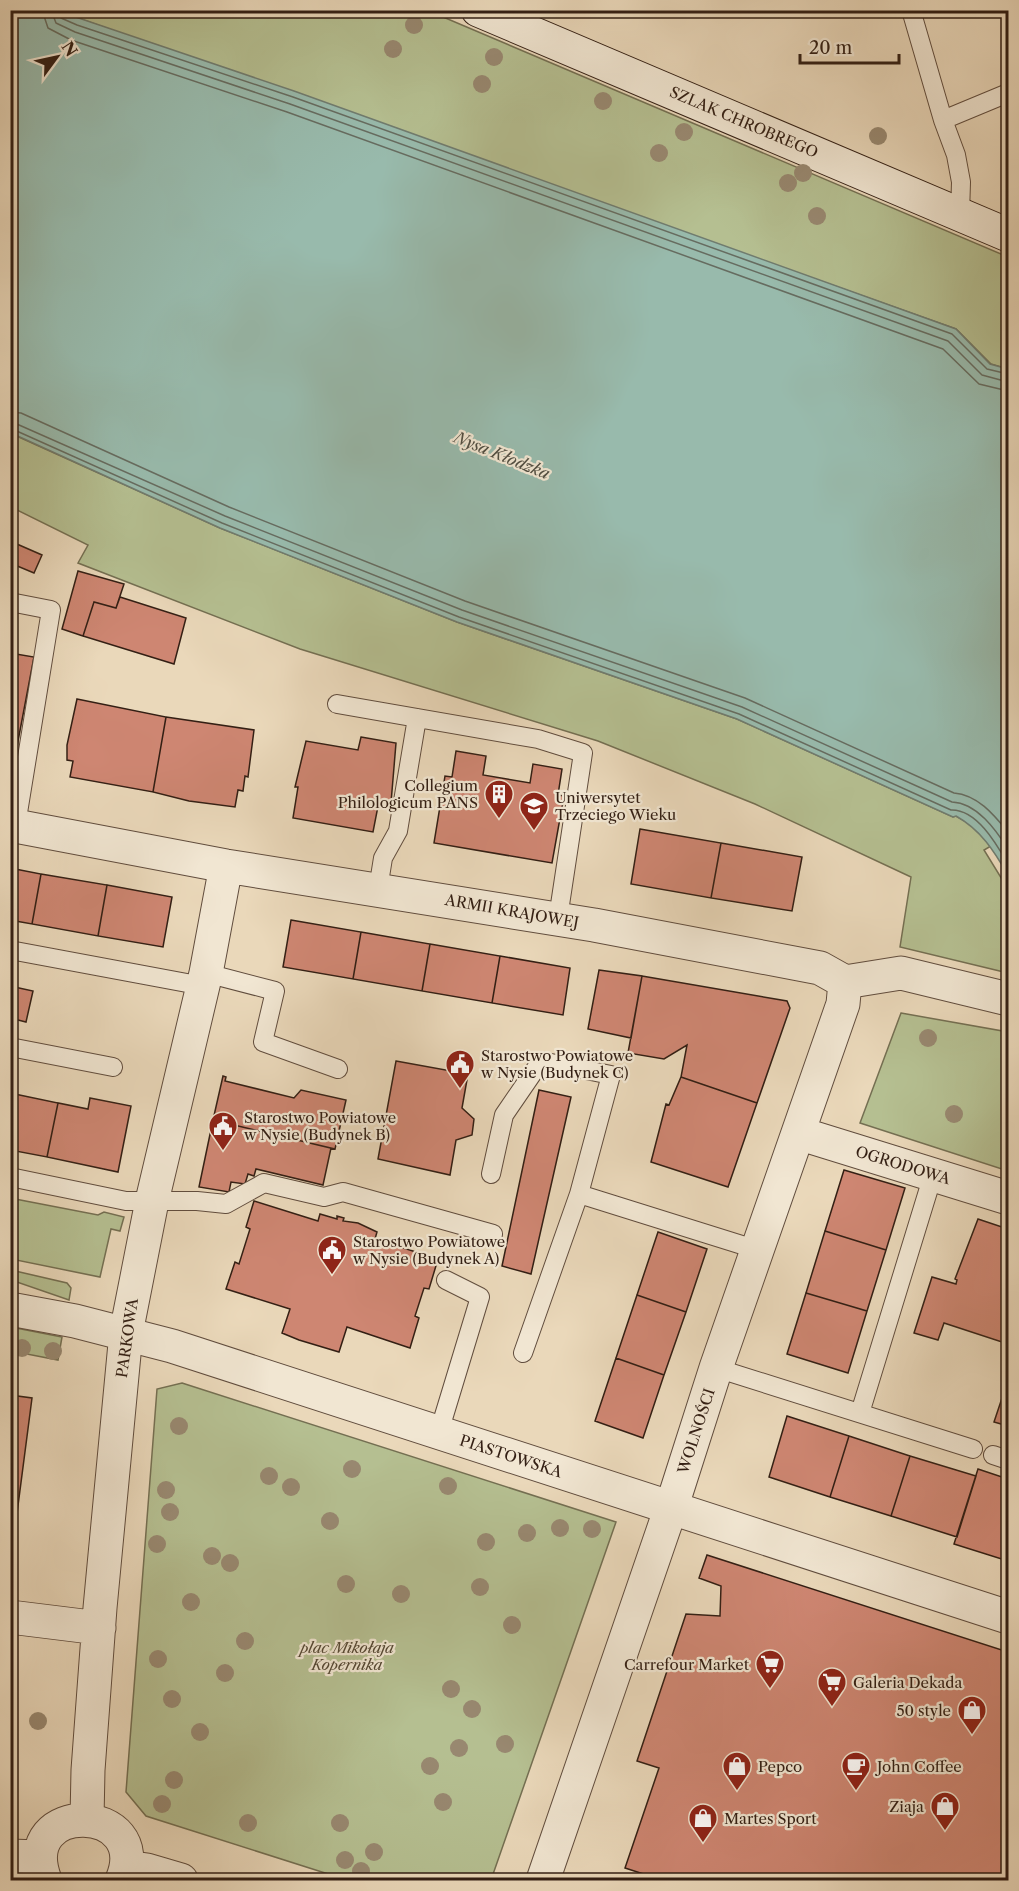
<svg xmlns="http://www.w3.org/2000/svg" width="1019" height="1891" viewBox="0 0 1019 1891" font-family="'Libre Caslon Text',serif">
<style>
.green{fill:#b5bf91;stroke:#746f52;stroke-width:1.5}
.water{fill:#98baac;stroke:#707c6f;stroke-width:1.5}
.lines{fill:none;stroke-linecap:round;stroke-linejoin:round}
.shore{stroke:#666c60;stroke-width:1.5}
.building{fill:#ce8672;stroke:#331f14;stroke-width:1.5}
.service-casing{stroke:#614d3e;stroke-width:20}
.minor-casing{stroke:#614d3e;stroke-width:35}
.tertiary-casing{stroke:#614d3e;stroke-width:35}
.secondary-casing{stroke:#331f14;stroke-width:35}
.service{stroke:#f1e6d2;stroke-width:18}
.minor{stroke:#f1e6d2;stroke-width:33}
.tertiary{stroke:#f1e6d2;stroke-width:33}
.secondary{stroke:#f1e6d2;stroke-width:33}
.tree{fill:#988870}
.labels{text-anchor:middle;dominant-baseline:central;stroke-width:4.5;stroke-linejoin:round;paint-order:stroke}
.street-label{font-size:15px;fill:#331f14;stroke:#f1e6d2}
.poi-label{font-size:15px;fill:#331f14;stroke:#f1e6d2;text-anchor:start}
.park-label{font-size:15px;font-style:italic;fill:#544733;stroke:#f1e6d2}
.water-label{font-size:16px;font-style:italic;fill:#514e42;stroke:#f1e6d2}
</style>
<rect width="100%" height="100%" fill="#ead8ba"/>
<filter id="stains"><feTurbulence type="fractalNoise" baseFrequency=".00333" numOctaves="4"/><feColorMatrix values="0 0 0 0 .2 0 0 0 0 .09 0 0 0 0 .02 0 0 0 .5 -.17"/></filter>
<radialGradient id="worn" r=".72"><stop offset=".6" stop-color="#630" stop-opacity="0"/><stop offset="1" stop-color="#630" stop-opacity=".3"/></radialGradient>
<path class="green" d="M58 11H429L1008 257V369L991 364 956 329Z
M10 433 220 528 457 622 737 719 953 817 956 816 972 825 991 846 984 850 1008 889V973L900 947 911 877 755 804 598 741 300 649 78 563 88 545 11 507Z
M901 1013 1008 1032V1171L860 1123Z
M10 1198 98 1215 104 1212 124 1217 120 1231 111 1229 100 1277 11 1259Z
M11 1270 67 1283 71 1288 69 1300 11 1280Z
M16 1328 62 1337 58 1360 11 1351V1340H14Z
M182 1383 616 1522 491 1880H347L146 1816 126 1792 157 1389Z"/>
<path class="water" d="M11 10 58 11 294 91 956 329 990 364 1008 369V875C994 851 981 830 956 816L953 817 737 719 457 622 220 528 11 433Z"/>
<g class="lines">
<path class="shore" d="M42 10 48 28 71 40 287 112 943 349 979 384 1008 391
M51 10 56 23 75 32 290 104 948 341 982 375 1008 382
M58 10 61 18 77 25 293 97 952 334 987 369 1008 374
M10 412 21 413 229 507 465 601 745 698 954 793C978 795 994 815 1008 832
M10 421 225 516 462 610 742 707 952 802C977 803 996 830 1008 849
M10 428 222 523 459 617 739 714 951 810C977 809 997 845 1008 864"/>
</g>
<path class="building" d="M10 541 42 555 34 573 10 563Z
M78 571 124 584 116 608 94 602 83 636 62 629Z
M120 597 186 618 174 664 83 636 94 602 116 608Z
M10 653 34 657 14 762 10 761Z
M77 699 166 717 153 792 70 777 73 761 67 760V745Z
M166 717 254 730 248 777 245 776 243 791 238 790 235 807 189 801 153 792Z
M361 737 396 743 391 803 379 801 373 832 293 818 298 787H295L306 741 358 750Z
M456 751 486 756 483 775 530 783 533 764 562 769 558 795 564 796 552 863 434 843 445 776 452 777Z
M640 829 721 843 711 898 631 884Z
M721 843 802 857 792 911 711 898Z
M10 868 41 874 32 924 10 920Z
M41 874 107 885 98 936 32 924Z
M107 885 172 897 163 947 98 936Z
M291 920 361 932 353 979 283 967Z
M361 932 430 944 422 991 353 979Z
M430 944 500 956 492 1003 422 991Z
M500 956 570 968 563 1015 492 1003Z
M599 970 642 976 631 1038 588 1029Z
M642 976 787 1001 790 1008 757 1103 681 1077 687 1045 664 1059 628 1053Z
M10 986 33 991 26 1022 10 1018Z
M396 1061 468 1074 462 1108 474 1119 472 1135 456 1140 450 1175 378 1159Z
M223 1076 226 1077 225 1081 294 1098 301 1090 346 1100 335 1149 213 1120Z
M681 1077 757 1103 728 1187 651 1162 666 1104 669 1105Z
M539 1090 571 1097 531 1274 502 1266Z
M10 1093 58 1103 47 1157 10 1150Z
M90 1098 131 1106 118 1172 47 1157 58 1103 88 1109Z
M213 1120 331 1148 323 1185 256 1169 254 1176 248 1174 245 1184 231 1182 229 1192 199 1187Z
M844 1170 905 1188 886 1250 825 1231Z
M254 1201 318 1221 320 1214 337 1219V1216L344 1218 343 1221 358 1223 377 1232 375 1239 438 1259 429 1289 424 1288 415 1316 419 1318 410 1348 347 1327 339 1352 299 1340 282 1333 290 1309 226 1289 235 1262 239 1264 250 1229 246 1227Z
M978 1219 1008 1229V1344L944 1323 938 1340 914 1333 932 1277 956 1284 957 1280 955 1279Z
M825 1231 886 1250 867 1311 806 1293Z
M658 1232 707 1249 686 1312 637 1295Z
M806 1293 867 1311 848 1373 787 1354Z
M637 1295 686 1312 664 1375 616 1358Z
M616 1358 664 1375 643 1438 595 1421Z
M1008 1373V1394L1002 1391Z
M1004 1392 1008 1394V1426L994 1422Z
M10 1395 32 1398 10 1567Z
M787 1416 849 1436 830 1497 769 1477Z
M849 1436 910 1456 891 1516 830 1497Z
M910 1456 976 1476 957 1537 891 1516Z
M978 1469 1008 1479V1561L954 1544Z
M707 1555 1008 1652V1880H662L625 1868 659 1768 637 1761 686 1614 720 1616 721 1586 699 1578Z
M10 1767H14L15 1807H10Z"/>
<g class="lines">
<g class="service-casing">
<path id="service" d="M911 10 943 120 956 155 961 182 960 214
M943 120 1008 93
M10 602 51 610 16 825
M337 704 538 739 583 753 558 918
M378 889 383 858 398 831 417 718
M10 950 203 986
M206 973 275 991 263 1042 338 1069
M10 1047 113 1067
M491 1174 504 1115 541 1061 611 1075 579 1194 758 1250
M10 1177 126 1201H197L226 1204 264 1183 324 1197 343 1192 493 1234
M523 1353 579 1194
M716 1368 973 1449
M860 1413 933 1175
M439 1432 480 1297 446 1280
M993 1455 1008 1460"/>
</g>
<g class="minor-casing">
<path id="minor" d="M10 825 226 866 594 925 820 968 845 982 901 973 1008 999
M798 1133 1008 1198
M10 1617 99 1628
M87 1819 88 1770 100 1608 126 1333 152 1201 206 973 226 866
M10 1856 40 1857
M126 1867 147 1870 181 1880
M45 1880C14 1798 154 1803 122 1880
M543 1880 677 1490 716 1368 843 1004 845 982"/>
</g>
<g class="tertiary-casing">
<path id="tertiary" d="M10 1309 75 1321 172 1346 1008 1617"/>
</g>
<g class="secondary-casing">
<path id="secondary" d="M478 10 1008 235"/>
</g>
<use href="#service" class="service"/>
<use href="#minor" class="minor"/>
<use href="#tertiary" class="tertiary"/>
<use href="#secondary" class="secondary"/>
</g>
<g class="tree">
<circle cx="414" cy="25" r="9"/>
<circle cx="393" cy="49" r="9"/>
<circle cx="494" cy="57" r="9"/>
<circle cx="482" cy="84" r="9"/>
<circle cx="603" cy="101" r="9"/>
<circle cx="684" cy="132" r="9"/>
<circle cx="878" cy="136" r="9"/>
<circle cx="659" cy="153" r="9"/>
<circle cx="803" cy="173" r="9"/>
<circle cx="788" cy="183" r="9"/>
<circle cx="817" cy="216" r="9"/>
<circle cx="928" cy="1038" r="9"/>
<circle cx="954" cy="1114" r="9"/>
<circle cx="22" cy="1348" r="9"/>
<circle cx="53" cy="1351" r="9"/>
<circle cx="179" cy="1426" r="9"/>
<circle cx="352" cy="1469" r="9"/>
<circle cx="269" cy="1476" r="9"/>
<circle cx="448" cy="1486" r="9"/>
<circle cx="291" cy="1487" r="9"/>
<circle cx="166" cy="1490" r="9"/>
<circle cx="170" cy="1512" r="9"/>
<circle cx="330" cy="1521" r="9"/>
<circle cx="560" cy="1528" r="9"/>
<circle cx="592" cy="1529" r="9"/>
<circle cx="527" cy="1533" r="9"/>
<circle cx="486" cy="1542" r="9"/>
<circle cx="157" cy="1544" r="9"/>
<circle cx="212" cy="1556" r="9"/>
<circle cx="230" cy="1563" r="9"/>
<circle cx="346" cy="1584" r="9"/>
<circle cx="480" cy="1587" r="9"/>
<circle cx="401" cy="1594" r="9"/>
<circle cx="191" cy="1602" r="9"/>
<circle cx="512" cy="1625" r="9"/>
<circle cx="245" cy="1641" r="9"/>
<circle cx="158" cy="1659" r="9"/>
<circle cx="225" cy="1673" r="9"/>
<circle cx="451" cy="1689" r="9"/>
<circle cx="172" cy="1699" r="9"/>
<circle cx="472" cy="1709" r="9"/>
<circle cx="38" cy="1721" r="9"/>
<circle cx="200" cy="1732" r="9"/>
<circle cx="505" cy="1744" r="9"/>
<circle cx="459" cy="1748" r="9"/>
<circle cx="430" cy="1766" r="9"/>
<circle cx="174" cy="1780" r="9"/>
<circle cx="443" cy="1802" r="9"/>
<circle cx="162" cy="1804" r="9"/>
<circle cx="248" cy="1823" r="9"/>
<circle cx="340" cy="1823" r="9"/>
<circle cx="374" cy="1852" r="9"/>
<circle cx="345" cy="1860" r="9"/>
<circle cx="361" cy="1871" r="9"/>
</g>
<defs>
<g id="building-pin" transform="scale(1.5)"><path d="M0 17L-7.5 6A9.5 9.5 0 1 1 7.5 6Z" fill="#8f2418" stroke="#f1e6d2"/><path d="M-4-6H4V6H1V3H-1V6H-4ZM-2.5-4.3h1.7v1.8h-1.7ZM.8-4.3h1.7v1.8H.8ZM-2.5-1h1.7V.8h-1.7ZM.8-1h1.7V.8H.8Z" fill="#fff"/></g>
<g id="university-pin" transform="scale(1.5)"><path d="M0 17L-7.5 6A9.5 9.5 0 1 1 7.5 6Z" fill="#8f2418" stroke="#f1e6d2"/><path d="M0-5L7-2L0 1L-7-2ZM-4 1L0 2.5L4 1V4Q0 6-4 4Z" fill="#fff"/></g>
<g id="civic-pin" transform="scale(1.5)"><path d="M0 17L-7.5 6A9.5 9.5 0 1 1 7.5 6Z" fill="#8f2418" stroke="#f1e6d2"/><path d="M-.6-6.5H3V-4.5H.6V-3L4-1V1h2V6H-6V1h2V-1L-.6-3ZM-1.2 2.5V6h2.4V2.5Z" fill="#fff"/></g>
<g id="supermarket-pin" transform="scale(1.5)"><path d="M0 17L-7.5 6A9.5 9.5 0 1 1 7.5 6Z" fill="#8f2418" stroke="#f1e6d2"/><path d="M-6-5.5h2.5l.6 2H6L4.5 2H-2.5L-4.4-4H-6ZM-1.5 3.2a1.3 1.3 0 1 0 .1 0ZM3 3.2a1.3 1.3 0 1 0 .1 0Z" fill="#fff"/></g>
<g id="shop-pin" transform="scale(1.5)"><path d="M0 17L-7.5 6A9.5 9.5 0 1 1 7.5 6Z" fill="#8f2418" stroke="#f1e6d2"/><path d="M-5-2.5h2.3a2.7 3.5 0 0 1 5.4 0H5L5.5 6h-11ZM-1.5-2.5h3a1.5 2.3 0 0 0-3 0Z" fill="#fff"/></g>
<g id="cafe-pin" transform="scale(1.5)"><path d="M0 17L-7.5 6A9.5 9.5 0 1 1 7.5 6Z" fill="#8f2418" stroke="#f1e6d2"/><path d="M-5.5-4.5H6V0H3Q3 3.5 0 3.5H-2.5Q-5.5 3.5-5.5 0ZM3-3.2v2h1.7v-2ZM-6 4.5H4V6H-6Z" fill="#fff"/></g>
</defs>
<g fill-rule="evenodd">
<use href="#building-pin" x="499" y="794"/>
<use href="#university-pin" x="534" y="806"/>
<use href="#civic-pin" x="460" y="1064"/>
<use href="#civic-pin" x="223" y="1126"/>
<use href="#civic-pin" x="332" y="1250"/>
<use href="#supermarket-pin" x="770" y="1664"/>
<use href="#supermarket-pin" x="832" y="1682"/>
<use href="#shop-pin" x="972" y="1710"/>
<use href="#shop-pin" x="737" y="1766"/>
<use href="#cafe-pin" x="856" y="1766"/>
<use href="#shop-pin" x="945" y="1806"/>
<use href="#shop-pin" x="703" y="1818"/>
</g>
<g class="labels">
<g class="street-label">
<text transform="translate(744 122) rotate(23)">SZLAK CHROBREGO</text>
<text transform="translate(512 911) rotate(10)">ARMII KRAJOWEJ</text>
<text transform="translate(903 1165) rotate(17)">OGRODOWA</text>
<text transform="translate(127 1338) rotate(-82)">PARKOWA</text>
<text transform="translate(696 1431) rotate(-72)">WOLNOŚCI</text>
<text transform="translate(511 1456) rotate(18)">PIASTOWSKA</text>
</g>
<g class="poi-label">
<text x="478" y="785" text-anchor="end">Collegium<tspan x="478" dy="17">Philologicum PANS</tspan></text>
<text x="555" y="797">Uniwersytet<tspan x="555" dy="17">Trzeciego Wieku</tspan></text>
<text x="481" y="1055">Starostwo Powiatowe<tspan x="481" dy="17">w Nysie (Budynek C)</tspan></text>
<text x="244" y="1117">Starostwo Powiatowe<tspan x="244" dy="17">w Nysie (Budynek B)</tspan></text>
<text x="353" y="1241">Starostwo Powiatowe<tspan x="353" dy="17">w Nysie (Budynek A)</tspan></text>
<text x="749" y="1664" text-anchor="end">Carrefour Market</text>
<text x="853" y="1682">Galeria Dekada</text>
<text x="951" y="1710" text-anchor="end">50 style</text>
<text x="758" y="1766">Pepco</text>
<text x="877" y="1766">John Coffee</text>
<text x="924" y="1806" text-anchor="end">Ziaja</text>
<text x="724" y="1818">Martes Sport</text>
</g>
<g class="park-label">
<text x="347" y="1647">plac Mikołaja<tspan x="347" dy="17">Kopernika</tspan></text>
</g>
<g class="water-label">
<text transform="translate(502 455) rotate(22)">Nysa Kłodzka</text>
</g>
</g>
<rect width="1019" height="1891" fill="none" stroke="#ead8ba" stroke-width="36"/>
<rect x="12" y="12" width="995" height="1867" fill="none" stroke="#331f14" stroke-width="3"/>
<rect x="18" y="18" width="983" height="1855" fill="none" stroke="#331f14" stroke-width="1.5"/>
<g transform="translate(57 57) rotate(57)" stroke="#f1e6d2" stroke-width="4.5" paint-order="stroke">
<path d="M0-4.5L10 22L0 15L-10 22Z" fill="#331f14"/>
<text y="-9" font-size="16" font-weight="bold" text-anchor="middle" fill="#331f14">N</text>
</g>
<path d="M800 54v9h99v-9" fill="none" stroke="#331f14" stroke-width="3"/>
<text x="809" y="54" font-size="18" fill="#331f14" stroke="#f1e6d2" stroke-width="4.5" paint-order="stroke">20 m</text>
<rect width="100%" height="100%" filter="url(#stains)"/>
<rect width="100%" height="100%" fill="url(#worn)"/>
</svg>
